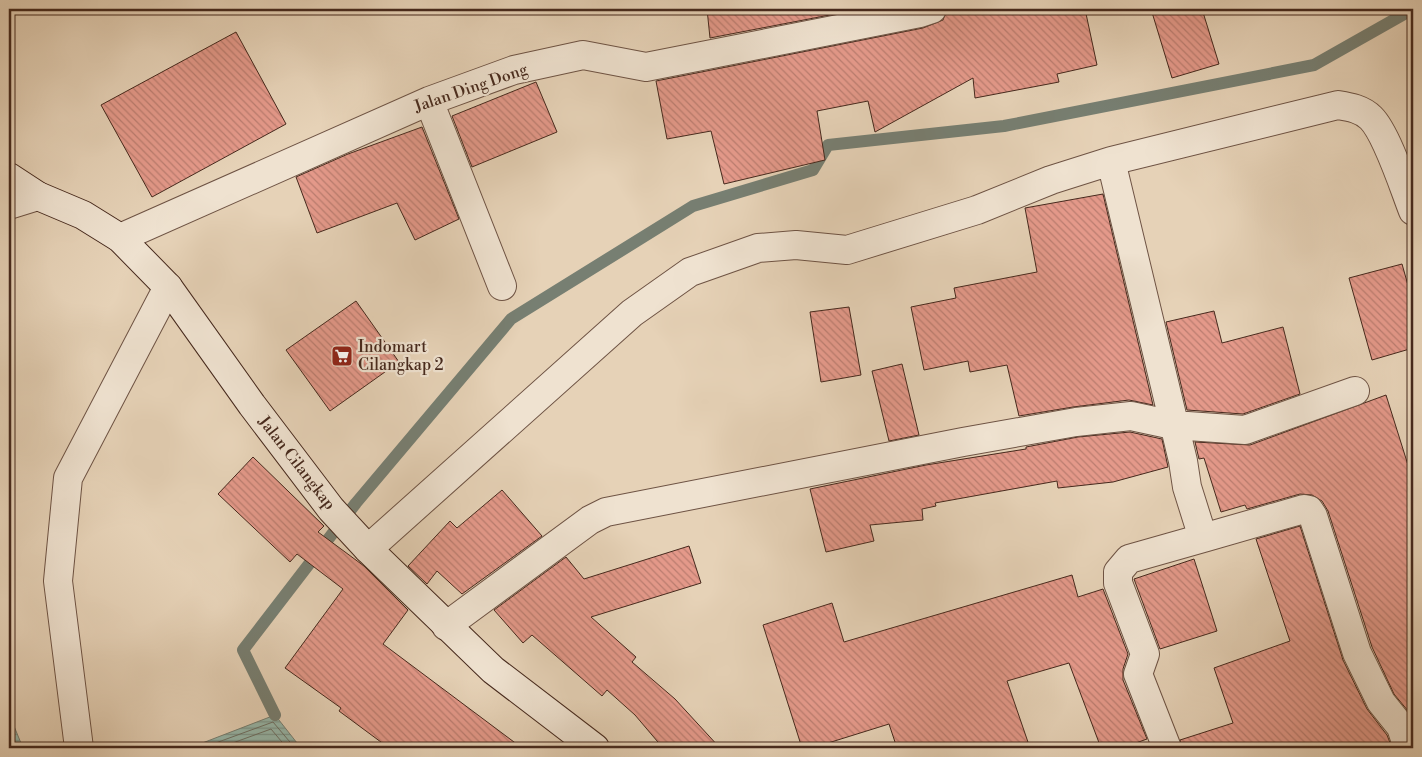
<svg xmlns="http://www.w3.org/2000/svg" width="1422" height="757" viewBox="0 0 1422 757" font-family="'Libre Bodoni',serif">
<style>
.water{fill:url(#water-rules);stroke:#777f72}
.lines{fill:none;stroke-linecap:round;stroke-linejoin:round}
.shore{stroke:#6e7064;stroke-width:1}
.stream{stroke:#777f72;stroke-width:12}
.building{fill:url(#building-back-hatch);stroke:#46291d}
.street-casing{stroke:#6e5344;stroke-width:30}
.secondary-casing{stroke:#46291d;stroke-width:30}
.street{stroke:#efe2d0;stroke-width:28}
.secondary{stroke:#efe2d0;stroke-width:28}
.labels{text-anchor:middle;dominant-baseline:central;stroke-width:4.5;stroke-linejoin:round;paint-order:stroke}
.street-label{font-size:16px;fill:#46291d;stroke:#efe2d0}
.poi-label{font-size:16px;fill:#46291d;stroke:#efe2d0;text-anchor:start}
</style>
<defs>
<pattern id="water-rules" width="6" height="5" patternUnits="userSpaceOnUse" patternTransform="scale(1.25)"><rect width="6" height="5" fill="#97b8ab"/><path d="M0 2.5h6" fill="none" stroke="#7d968b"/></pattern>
<pattern id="building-back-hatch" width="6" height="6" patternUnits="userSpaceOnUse" patternTransform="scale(1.25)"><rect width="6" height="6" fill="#e4998a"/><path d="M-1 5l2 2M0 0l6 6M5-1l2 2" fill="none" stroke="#bb7d70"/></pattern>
</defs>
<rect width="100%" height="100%" fill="#e6d2b7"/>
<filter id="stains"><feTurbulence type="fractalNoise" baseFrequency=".004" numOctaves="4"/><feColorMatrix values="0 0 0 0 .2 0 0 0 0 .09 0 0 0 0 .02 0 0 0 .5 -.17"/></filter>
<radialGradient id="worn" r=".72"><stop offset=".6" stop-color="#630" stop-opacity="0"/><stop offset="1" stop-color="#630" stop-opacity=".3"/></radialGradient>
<path class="water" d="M9 714 23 748H9Z
M275 715 301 748 192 747Z"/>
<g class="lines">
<path class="shore" d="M202 748 273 722 295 748
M219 748 271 729 287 748"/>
<path class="stream" d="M275 715 243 650 356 503 511 319 693 206 813 170 828 145 1004 126 1314 65 1413 9"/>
</g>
<path class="building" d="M707 9H861L710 38Z
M947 9H1085L1097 65 1057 74 1059 82 975 98 973 78 875 132 868 101 817 111 825 160 724 184 711 131 667 139 656 81 923 28 943 20Z
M1151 9H1202L1219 64 1172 78Z
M236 32 286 124 152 197 101 105Z
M536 82 557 132 472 167 452 116Z
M422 127 459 219 415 240 397 203 317 233 296 177 348 154Z
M1103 194 1153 405 1129 400 1073 407 1019 416 1007 365 970 372 968 361 924 370 911 307 956 298 954 288 1037 272 1025 208Z
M1402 264 1413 303V348L1372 360 1349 278Z
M356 301 399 362 330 411 286 350Z
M849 307 861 375 821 382 810 312Z
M1214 311 1222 343 1283 327 1300 394 1243 414 1187 410 1166 322Z
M902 364 919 435 889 441 872 371Z
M1386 395 1413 481V717L1394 694 1372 647 1328 511 1322 501 1312 495 1300 494 1247 509 1245 505 1221 512 1204 458 1199 459 1195 442 1250 445Z
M1130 432 1162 439 1168 467 1113 482 1058 488 1057 481 935 503 936 506 922 509 923 520 870 525 874 541 826 552 810 489 926 465 1026 449V447L1078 437Z
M253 457 324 526 318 532 364 566 408 610 383 644 522 748H389L339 711 341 708 285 668 343 589 297 554 290 562 218 494Z
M502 490 542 536 462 594 437 571 427 584 408 566 450 521 457 528Z
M1300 526 1343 660 1367 709 1387 735 1392 748H1182L1180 740 1233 723 1214 668 1290 641 1256 539Z
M689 546 701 583 591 617 636 657 632 662 675 699 720 748H663L635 715 607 690 602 696 532 635 523 643 494 610 566 557 584 579Z
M1194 559 1217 631 1160 649 1134 579Z
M1072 575 1078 597 1103 589 1128 654 1123 669V680L1147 739 1122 748H1101L1069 663 1007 681 1030 748H897L889 724 812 748H802L763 625 832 603 844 642Z"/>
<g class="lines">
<g class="street-casing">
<path id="street" d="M429 101 502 286
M1111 161 1183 461 1187 487 1203 538 1129 559 1118 572V583L1145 654 1138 674 1167 748
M9 205 38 196
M120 238 429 101 514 70 583 55 646 67 920 13 932 9
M1203 538 1304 509 1309 510 1313 516 1357 653 1381 702 1401 727 1408 748
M368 549 632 313 690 272 758 248 796 245 847 250 977 210 1051 180 1111 161 1338 105C1350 107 1362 109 1371 118 1387 134 1404 188 1413 211
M446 626 590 520 606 512 963 442 1076 422 1131 416 1173 425 1245 430 1355 391
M79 748 58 581 68 478 168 287"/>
</g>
<g class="secondary-casing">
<path id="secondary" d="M9 177 38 196 83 215 120 238 168 287 252 405 331 509 368 549 493 670 595 748"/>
</g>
<use href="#street" class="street"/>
<use href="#secondary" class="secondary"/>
</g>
<defs>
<g id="supermarket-square" transform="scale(1.125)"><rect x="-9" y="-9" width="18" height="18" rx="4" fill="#8f2418" stroke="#efe2d0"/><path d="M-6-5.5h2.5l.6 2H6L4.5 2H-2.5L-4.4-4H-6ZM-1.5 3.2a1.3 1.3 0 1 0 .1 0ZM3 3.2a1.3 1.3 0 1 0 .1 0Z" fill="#fff"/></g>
</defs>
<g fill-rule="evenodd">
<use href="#supermarket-square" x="342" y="356"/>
</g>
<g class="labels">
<g class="street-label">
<text transform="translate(471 88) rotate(-19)">Jalan Ding Dong</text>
<text transform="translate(297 463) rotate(52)">Jalan Cilangkap</text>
</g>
<g class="poi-label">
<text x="358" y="347">Indomart<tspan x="358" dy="18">Cilangkap 2</tspan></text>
</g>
</g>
<rect width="1422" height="757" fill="none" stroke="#e6d2b7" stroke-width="30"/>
<rect x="10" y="10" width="1402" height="737" fill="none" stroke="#46291d" stroke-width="2.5"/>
<rect x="15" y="15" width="1392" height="727" fill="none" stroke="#46291d"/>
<rect width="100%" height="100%" filter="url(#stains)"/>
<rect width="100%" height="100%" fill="url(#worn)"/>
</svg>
